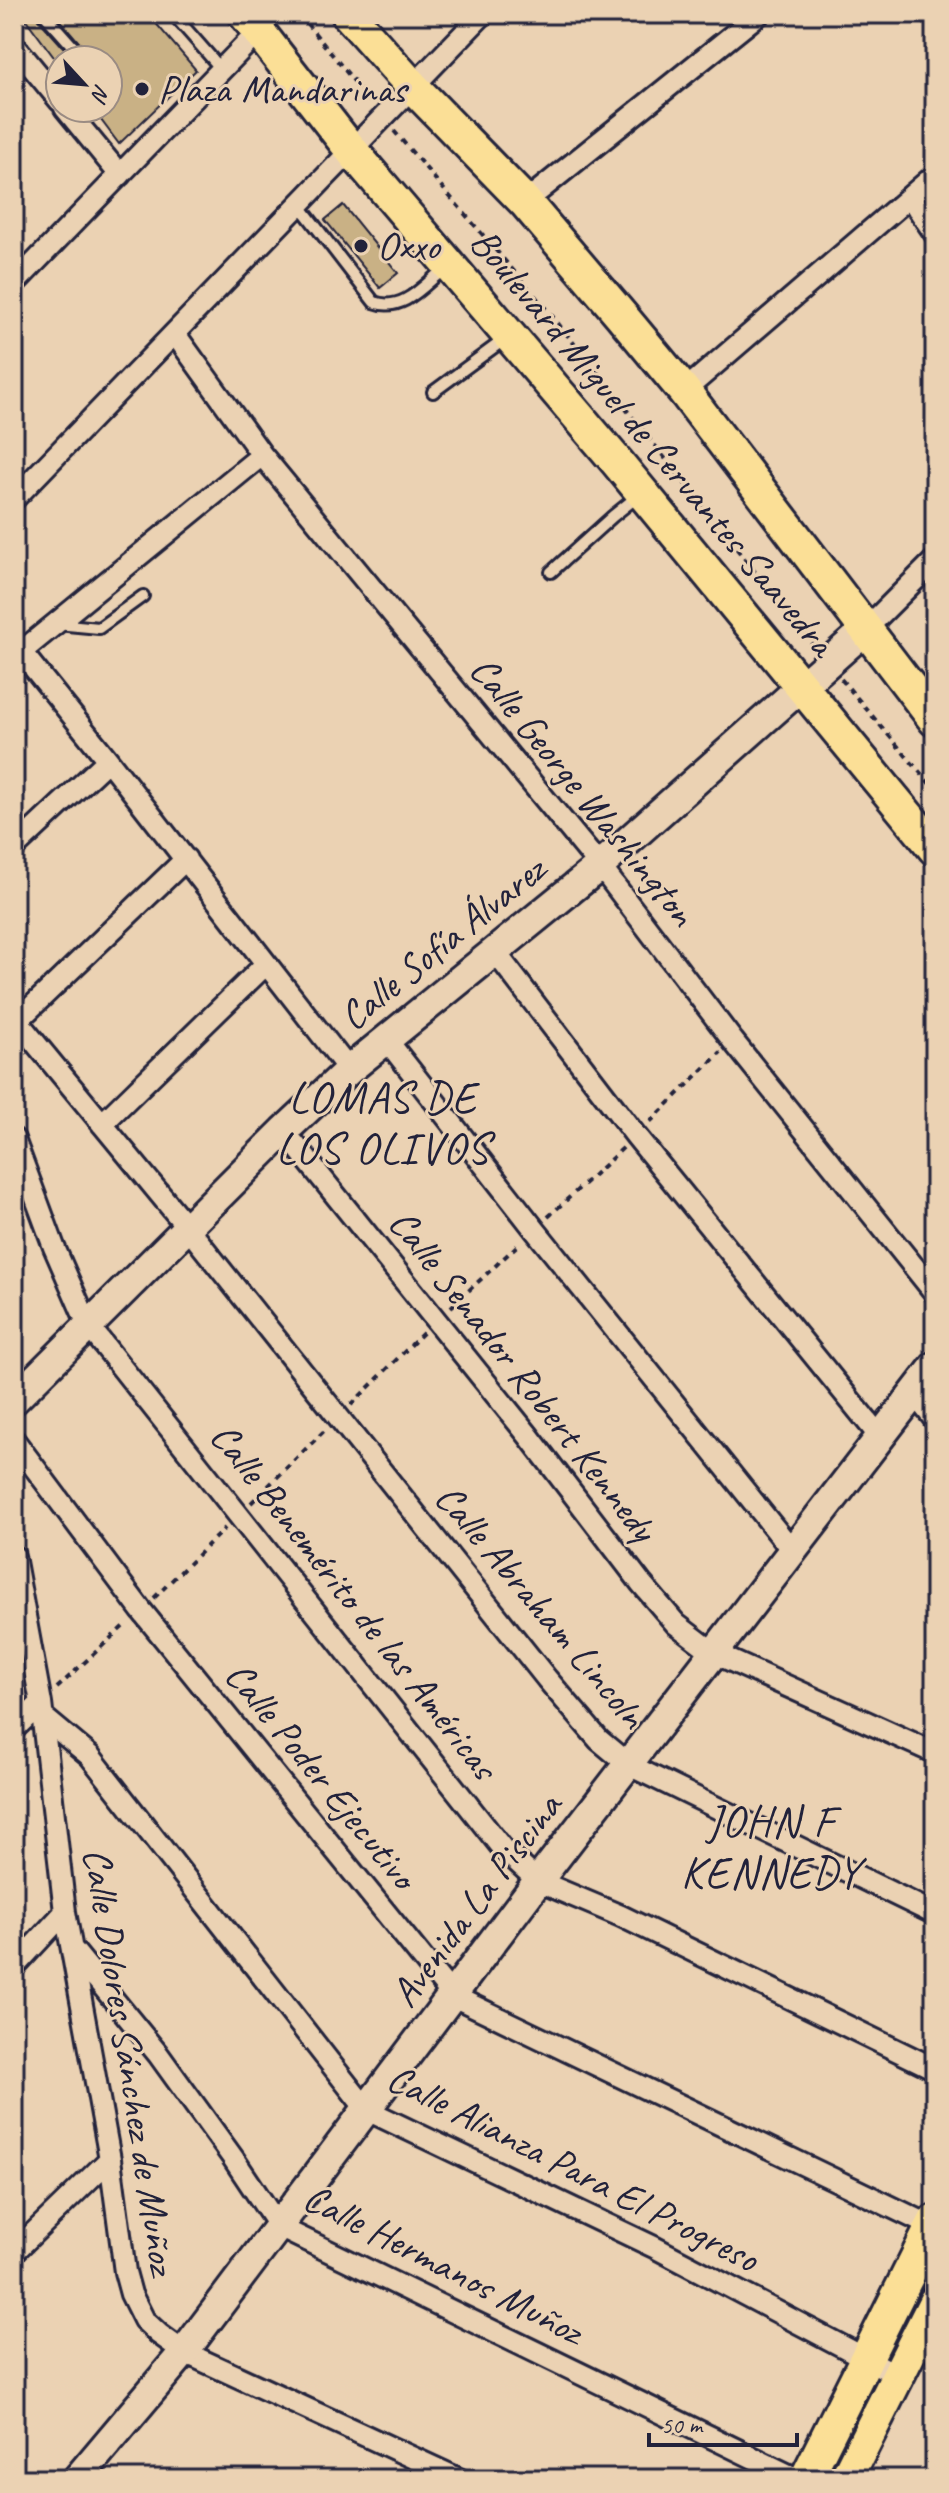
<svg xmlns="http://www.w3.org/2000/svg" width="949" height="2493" viewBox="0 0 949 2493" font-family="Caveat,sans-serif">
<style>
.building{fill:#c9b185;stroke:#22223b;stroke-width:2}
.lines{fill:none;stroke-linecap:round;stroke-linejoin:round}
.lane-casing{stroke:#22223b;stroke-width:16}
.street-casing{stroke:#22223b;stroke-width:26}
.secondary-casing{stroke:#22223b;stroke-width:34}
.primary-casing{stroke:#22223b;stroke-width:38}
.path{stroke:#22223b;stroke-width:4;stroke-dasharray:6 6;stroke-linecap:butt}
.lane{stroke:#ebd2b3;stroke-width:10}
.street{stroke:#ebd2b3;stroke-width:20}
.secondary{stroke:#ebd2b3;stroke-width:28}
.primary{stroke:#fbdf96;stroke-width:32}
.poi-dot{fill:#22223b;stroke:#ebd2b3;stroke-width:3}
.labels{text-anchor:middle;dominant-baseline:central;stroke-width:6;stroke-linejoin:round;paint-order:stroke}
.poi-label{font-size:40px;fill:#22223b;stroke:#ebd2b3;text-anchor:start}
.street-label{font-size:40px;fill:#22223b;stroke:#ebd2b3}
.quarter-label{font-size:44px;letter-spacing:2px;fill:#22223b;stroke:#ebd2b3}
</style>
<rect width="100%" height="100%" fill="#ebd2b3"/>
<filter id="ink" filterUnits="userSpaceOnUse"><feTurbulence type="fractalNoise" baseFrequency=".0125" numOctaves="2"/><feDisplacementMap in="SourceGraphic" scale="16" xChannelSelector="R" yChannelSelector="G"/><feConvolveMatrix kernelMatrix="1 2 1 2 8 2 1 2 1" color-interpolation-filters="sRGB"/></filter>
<g filter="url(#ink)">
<path class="building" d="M22 14H36L38 19 70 55 77 58 83 53 84 48 55 14H148L196 70 119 144 92 108H108V60H56Z
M343 205 398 273 380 288 325 220Z"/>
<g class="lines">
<g class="lane-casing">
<path id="lane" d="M44 14 76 50
M173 14 222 70
M300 206 374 302C403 313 424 285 445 268
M433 392 505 339
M551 572 613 516 638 496
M57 624 99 628 143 596"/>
</g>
<g class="street-casing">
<path id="street" d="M14 45 60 101
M65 108 120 175
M910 197 935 234
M525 202 759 14
M14 284 259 31
M175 334 262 455 600 866 733 1041 935 1293
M684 391 935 175
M14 499 483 14
M865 630 935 560
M14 643 108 760 349 1070
M21 652 262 455
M14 848 108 760
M496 953 636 1136 880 1437
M14 1017 187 1227 547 1679 599 1740 629 1765 935 1914
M14 1024 186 859
M386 1039 535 1230 792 1550
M102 1124 266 964
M284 1131 528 1435 641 1583 676 1624 714 1653 935 1753
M14 1139 54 1247 88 1325 502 1848 538 1881 621 1916 935 2069
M914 1393 935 1420
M14 1440 141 1610 453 1996 935 2228
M14 1556 41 1703 65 1912 110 2159 125 2272 131 2294 144 2320 159 2334 184 2352 459 2479
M42 1716 90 1756 367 2110 654 2247 899 2376
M14 1729 41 1703
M74 1951 158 2054 233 2158 279 2227 797 2479
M14 1967 65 1912
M14 2252 110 2159"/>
</g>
<g class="secondary-casing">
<path id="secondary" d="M14 1400 284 1131 349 1070 600 866 865 630
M77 2479 184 2352 538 1881 935 1366"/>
</g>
<g class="primary-casing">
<path id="primary" d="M245 14 352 151 617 462 935 849
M348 14 412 86 525 202 621 315 684 391 935 720
M806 2479 935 2221
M846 2479 935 2302"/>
</g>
<path class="path" d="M299 14 371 102
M394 131 553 317 813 645
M841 679 935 790
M650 1122 721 1052
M548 1217 624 1147
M451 1307 521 1242
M351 1405 424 1332
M251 1503 325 1430
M154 1598 225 1528
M57 1688 127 1623"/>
<use href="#lane" class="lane"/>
<use href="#street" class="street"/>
<use href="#secondary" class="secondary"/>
<use href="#primary" class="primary"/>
</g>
</g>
<g class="poi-dot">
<circle cx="142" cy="89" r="8"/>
<circle cx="361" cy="246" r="8"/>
</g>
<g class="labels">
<g class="poi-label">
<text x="158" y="89">Plaza Mandarinas</text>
<text x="377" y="246">Oxxo</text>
</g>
<g class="street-label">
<text transform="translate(653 442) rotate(50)">Boulevard Miguel de Cervantes Saavedra</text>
<text transform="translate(583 791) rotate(51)">Calle George Washington</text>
<text transform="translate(442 943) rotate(-39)">Calle Sofía Álvarez</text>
<text transform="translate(523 1375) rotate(52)">Calle Senador Robert Kennedy</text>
<text transform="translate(354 1601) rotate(52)">Calle Benemérito de las Américas</text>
<text transform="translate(541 1606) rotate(50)">Calle Abraham Lincoln</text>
<text transform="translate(321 1775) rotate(51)">Calle Poder Ejecutivo</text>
<text transform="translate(476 1900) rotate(-53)">Avenida La Piscina</text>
<text transform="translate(130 2061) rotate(81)">Calle Dolores Sánchez de Muñoz</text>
<text transform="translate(573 2168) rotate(27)">Calle Alianza Para El Progreso</text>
<text transform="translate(443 2264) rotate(27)">Calle Hermanos Muñoz</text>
</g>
<g class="quarter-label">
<text x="383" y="1097">LOMAS DE<tspan x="383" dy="51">LOS OLIVOS</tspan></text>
<text x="771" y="1821">JOHN F<tspan x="771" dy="51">KENNEDY</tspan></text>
</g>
</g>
<rect width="949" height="2493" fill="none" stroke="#ebd2b3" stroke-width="48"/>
<rect x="24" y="24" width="901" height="2445" fill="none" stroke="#22223b" stroke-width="3" filter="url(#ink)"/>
<g transform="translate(84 84) rotate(116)"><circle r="38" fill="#ebd2b3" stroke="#9b8c83" stroke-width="2"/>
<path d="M0-6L14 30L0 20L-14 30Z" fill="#22223b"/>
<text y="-12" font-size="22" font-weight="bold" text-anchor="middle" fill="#22223b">N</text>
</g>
<path d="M649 2433v12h148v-12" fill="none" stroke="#22223b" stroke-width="4"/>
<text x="661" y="2433" font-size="24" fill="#22223b" stroke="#ebd2b3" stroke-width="6" paint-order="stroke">50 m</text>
</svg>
